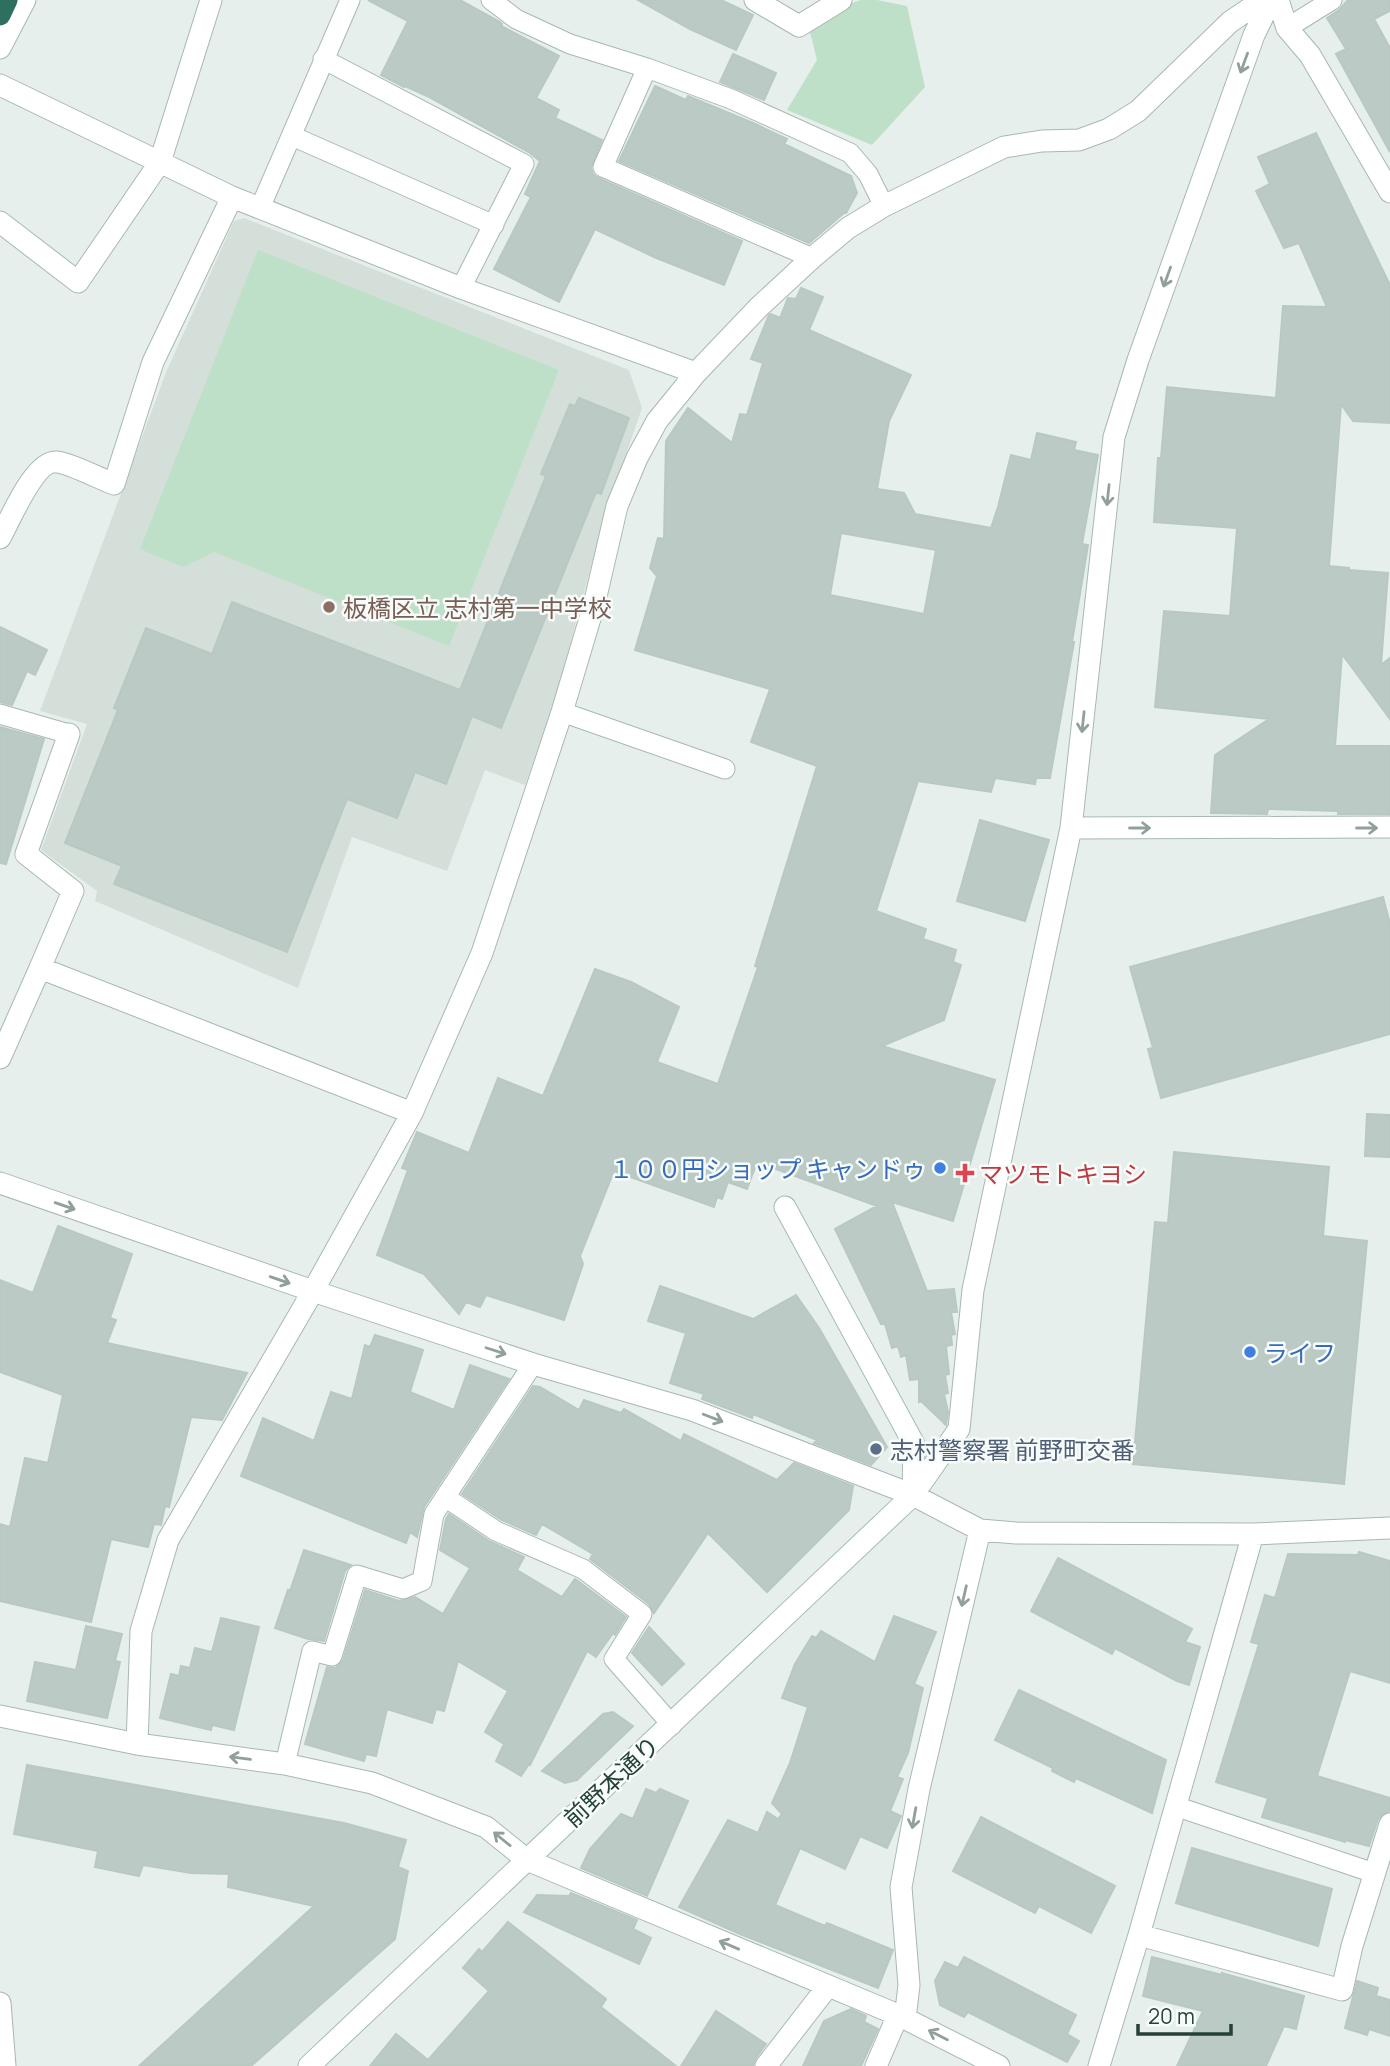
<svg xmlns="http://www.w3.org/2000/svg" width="1390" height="2066" viewBox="0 0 1390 2066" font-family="Manrope,'Noto Sans JP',sans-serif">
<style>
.built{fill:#d4dfda}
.green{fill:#bfe0c8}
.building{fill:#bbcac4;stroke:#b8c9c2;stroke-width:2;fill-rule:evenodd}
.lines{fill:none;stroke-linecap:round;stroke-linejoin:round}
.lane-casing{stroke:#a8b8b2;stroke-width:21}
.street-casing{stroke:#a8b8b2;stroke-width:23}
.secondary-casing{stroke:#a4bbb3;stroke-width:23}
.highway-casing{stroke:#c2cac8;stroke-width:23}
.lane{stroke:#fff;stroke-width:19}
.street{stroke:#fff;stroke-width:21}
.secondary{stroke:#fff;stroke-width:21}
.highway{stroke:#2f6f62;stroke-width:21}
.oneway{stroke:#92a09c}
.education-dot{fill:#8d6e63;stroke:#f7fbf9;stroke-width:2.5}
.shop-dot{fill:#3f7fe0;stroke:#f7fbf9;stroke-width:2.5}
.health-dot{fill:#e0444e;stroke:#f7fbf9;stroke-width:2.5}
.service-dot{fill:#5c6f8a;stroke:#f7fbf9;stroke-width:2.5}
.labels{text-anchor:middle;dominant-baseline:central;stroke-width:5;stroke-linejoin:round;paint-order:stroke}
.education-label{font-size:24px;fill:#785e54;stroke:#f7fbf9;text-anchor:start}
.shop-label{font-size:24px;fill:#366cbe;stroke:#f7fbf9;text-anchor:end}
.health-label{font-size:24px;fill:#be3a42;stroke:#f7fbf9;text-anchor:start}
.service-label{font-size:24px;fill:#4e5e75;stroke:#f7fbf9;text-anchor:start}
.street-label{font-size:24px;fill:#24423a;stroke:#f7fbf9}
</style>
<rect width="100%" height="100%" fill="#e6efeb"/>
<path class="built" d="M244 218 629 370 642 408 604 518 556 697 525 785 485 770 447 871 352 837 298 988 95 901 97 891 41 850 87 724 40 711 167 370 234 221Z"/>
<path class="green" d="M861 0H877L907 6 925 87 872 145 787 110 817 60 810 32 849 4Z
M258 250 559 370 449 646 214 552 183 567 140 549Z"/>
<path class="building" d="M368 0H460L500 22 502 24 501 26 559 56 536 98 559 110 555 118 602 140 591 168 593 174 598 178 742 241 724 285 654 257 595 229 559 302 494 269 531 197 525 194 540 161 530 153 427 96 405 86 404 87 381 75 408 21Z
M638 0H721L753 15 736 50 690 29Z
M1348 0H1390V11L1374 19 1390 48V152L1336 54 1346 49 1327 18 1339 10Z
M733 54 776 73 764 100 720 82Z
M655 86 686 100 688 96 753 123 787 139 784 144 851 176 857 193 846 213H844L809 243 619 161Z
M1316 133 1390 285V423L1353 421 1341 404 1329 566 1349 568V570L1388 573 1381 665 1390 658V719L1342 654 1335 746H1390V814H1338V811L1268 809 1267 814 1211 813 1215 755 1269 719 1155 707 1164 611 1230 616 1237 528 1154 522 1158 458H1161L1167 387 1276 398 1283 306 1327 307 1299 243 1284 248 1256 191 1270 184 1258 157Z
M801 288 823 297 809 330 911 375 889 421 877 489 904 493 915 514 991 528 998 507 1011 455 1031 460 1037 433 1076 442 1074 450 1098 455 1082 544 1088 545 1072 642H1074L1050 778H1036L1035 784 995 778 991 792 918 781 876 911 926 929 923 939 956 950 953 962 961 965 944 1020 882 1046 995 1080 953 1221 892 1202 927 1291 954 1289 957 1312H951L955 1334 951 1335 952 1345 946 1346 949 1374 945 1375 948 1393 944 1394 948 1412 946 1425 921 1401 919 1402V1379L910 1380 906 1355 901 1357 898 1346 892 1348 885 1324H881L835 1229 877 1206 757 1162 747 1189 728 1182 722 1199 717 1197 714 1207 614 1171 580 1256 583 1264 564 1320 486 1295 480 1307 466 1302 459 1314 424 1274 377 1255 408 1170 402 1168 417 1132 469 1153 498 1078 543 1096 595 969 631 982 679 1007 657 1062 718 1084 758 967 755 966 817 766 751 742 770 689 635 650 657 576 650 568 658 538 664 539 666 441 688 408 732 443 740 414 747 415 763 363 751 359 769 315 771 314 780 318 788 298 796 299ZM841 533 936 550 924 614 830 595Z
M579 398 629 418 601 494 596 492 501 728 472 716 446 784 415 772 397 818 347 799 287 952 114 884 122 866 65 843 118 710 114 708 146 628 212 654 232 602 460 690 546 476 541 474 570 404 575 406Z
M0 627 47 650 35 675 27 671 12 705 0 702Z
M0 727 44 739 6 864 0 863Z
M980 820 1049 840 1025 921 957 901Z
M1383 897 1390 924V1034L1161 1098 1148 1049 1153 1048 1130 967Z
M1367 1114 1390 1115V1157L1365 1156Z
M1174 1152 1329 1167 1323 1236 1367 1241 1344 1484 1133 1464 1155 1222 1168 1223Z
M58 1226 132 1254 110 1318 116 1320 107 1343 247 1373 222 1420 191 1417 169 1507 165 1506 161 1525 154 1524 148 1547 111 1539 91 1622 0 1601V1524L10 1527 25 1458 48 1463 63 1395 0 1372V1280L33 1293Z
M660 1286 753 1319 796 1295 819 1328 887 1447 871 1465 814 1443 817 1440 753 1414 752 1418 702 1399 704 1394 670 1383 686 1333 648 1321Z
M375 1335 423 1350 410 1392 454 1410 470 1365 509 1379 424 1507 417 1537 410 1532 406 1543 241 1476 263 1418 314 1441 331 1392 352 1399 365 1345 370 1347Z
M533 1386 540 1387 579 1410 584 1400 621 1413 624 1409 681 1441 684 1434 777 1480 794 1463 853 1486 849 1510 767 1592 708 1533 654 1613 649 1604 590 1559 593 1554 542 1524 536 1535 502 1520 462 1494Z
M449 1514 489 1541 524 1557 517 1570 562 1597 575 1579 626 1617 615 1635 613 1633 596 1657 587 1651 530 1765 529 1764 521 1776 496 1761 504 1744 485 1732 508 1691 458 1661 444 1711 436 1709 432 1723 387 1709 376 1756 366 1754 364 1761 305 1744 327 1667 336 1668 343 1660 365 1590 399 1601 415 1597 443 1614 470 1568 440 1550 446 1519Z
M304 1550 351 1565 345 1571 324 1641 308 1639 275 1628 288 1590 290 1591Z
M1359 1552 1390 1561V1683L1350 1671 1317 1776 1390 1798V1811L1382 1814 1378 1819 1369 1846 1345 1840V1842L1262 1817 1268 1798 1216 1782 1259 1644 1251 1642 1265 1595 1275 1598 1288 1554 1358 1555Z
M1058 1558 1192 1629 1185 1642 1200 1647 1189 1685 1177 1681 1115 1648 1112 1654 1031 1611Z
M894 1616 936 1632 914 1684 923 1688 908 1753 897 1777 903 1779 890 1811 901 1816 900 1818 887 1848 860 1836 845 1869 800 1848 775 1905 825 1926 827 1923 893 1950 878 1988 740 1934 679 1907 728 1820 758 1833 767 1812 778 1819 782 1814 772 1803 790 1763 808 1707 782 1698 795 1664 812 1636 816 1638 821 1631 875 1662Z
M221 1618 259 1627 234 1730 212 1725 211 1730 160 1718 171 1674 179 1676 181 1666 190 1668 195 1648 212 1652Z
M86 1626 122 1634 115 1661 120 1662 107 1718 27 1701 35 1662 76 1670Z
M649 1627 684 1664 662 1685 632 1653Z
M1019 1690 1166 1760 1152 1813 1076 1778 1074 1782 1052 1771 1053 1768 995 1740Z
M613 1712 633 1726 577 1780 565 1783 542 1771 603 1714Z
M27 1765 344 1823 406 1840 398 1867 408 1871 395 1939 251 2066H139L314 1906 228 1887 229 1874 191 1873 143 1865 139 1876 95 1867 98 1851 14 1834Z
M646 1789 656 1793 660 1789 688 1801 647 1896 581 1868 590 1849 621 1814 633 1819Z
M981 1817 1115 1886 1091 1933 1039 1906 1035 1913 953 1871Z
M1192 1848 1332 1889 1318 1946 1176 1903Z
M571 1893 637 1920 633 1929 651 1938 639 1964 524 1912 537 1895 569 1896Z
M508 1922 606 1999 601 2007 676 2066H370L396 2034 428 2060 489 1991 463 1968 479 1949 482 1952Z
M964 1957 1076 2015 1067 2034 1079 2041 1067 2062 968 2012 964 2017 940 2005 935 1981 945 1962 958 1968Z
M1152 1957 1222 1975V1973L1304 1996 1296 2029 1284 2026 1266 2066H1177L1203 2011 1143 1996Z
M1357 1981 1378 1988 1376 1996 1390 2000V2036L1369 2029 1367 2035 1345 2028Z
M851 2009 866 2016 864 2022 878 2029 861 2066H803L824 2021Z
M716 2011 766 2044 756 2058 753 2066H681Z"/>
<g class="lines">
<g class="lane-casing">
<path id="lane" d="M491 0 516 19 570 44 647 68 731 99 850 153 868 174 884 206
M1287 28 1332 0
M323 59 524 164 461 288
M647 68 603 167 812 258
M292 136 494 225
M260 208 350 0
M562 712 725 769
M0 714 69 734
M445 1497 496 1531 583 1569 642 1614 614 1659 672 1725
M285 1764 312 1651 332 1656 357 1575 403 1589 422 1581 434 1514 533 1364
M1175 1806 1374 1873"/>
</g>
<g class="street-casing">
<path id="street" d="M755 0 799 26 841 0
M1278 0 1287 28 1310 55 1390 192
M0 85 232 197 461 288 696 373
M0 222 78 282 160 162 211 0
M0 538C10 520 35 459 57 462 70 463 100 479 114 484L153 362 232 197
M69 734 26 854 73 891 40 968 412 1113
M1071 828 1390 827
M0 1058 40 968
M0 1183 313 1291 533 1364 692 1410 913 1495 980 1530 1016 1533 1253 1534 1390 1528
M913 1495 959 1429 973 1290 1071 828 1114 437 1138 360 1254 35 1271 0
M0 1716 137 1744 285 1764 372 1783 486 1827 527 1860 898 2015 999 2066
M137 1744 141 1631 168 1540 313 1291 412 1113 482 953 562 712 594 605 617 506 637 458 657 421 696 373 759 307 812 258 848 228 884 206 1004 147 1042 141 1079 140 1109 129 1138 111 1230 22 1262 0
M1139 1935 1342 1990 1352 1946 1390 1824
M0 2003 5 2066
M905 2019 909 1985 901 1887 919 1789 980 1530
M766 2066 828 1986
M876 2066 898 2015
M1099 2066 1139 1935 1253 1534"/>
</g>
<g class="secondary-casing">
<path id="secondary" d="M0 48 25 0
M309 2066 913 1495 914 1444 785 1207"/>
</g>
<g class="highway-casing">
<path id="highway" d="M0 15 7 0"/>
</g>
<use href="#lane" class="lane"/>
<use href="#street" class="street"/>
<use href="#secondary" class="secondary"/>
<use href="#highway" class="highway"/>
</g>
<defs><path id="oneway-shaft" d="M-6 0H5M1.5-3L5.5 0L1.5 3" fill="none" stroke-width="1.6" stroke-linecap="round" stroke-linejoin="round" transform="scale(1.75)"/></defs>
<g class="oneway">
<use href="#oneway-shaft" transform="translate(1244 63) rotate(110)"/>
<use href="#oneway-shaft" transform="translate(1167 277) rotate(110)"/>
<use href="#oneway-shaft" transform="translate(1108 495) rotate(96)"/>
<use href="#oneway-shaft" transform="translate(1083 722) rotate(96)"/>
<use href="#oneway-shaft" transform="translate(1140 828)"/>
<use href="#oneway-shaft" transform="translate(1367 828)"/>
<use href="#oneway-shaft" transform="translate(65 1206) rotate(19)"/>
<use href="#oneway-shaft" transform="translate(280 1280) rotate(19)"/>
<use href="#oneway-shaft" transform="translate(496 1351) rotate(18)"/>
<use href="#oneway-shaft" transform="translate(713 1418) rotate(21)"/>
<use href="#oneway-shaft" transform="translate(964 1596) rotate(103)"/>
<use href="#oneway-shaft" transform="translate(240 1758) rotate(-172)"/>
<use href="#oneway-shaft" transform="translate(914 1818) rotate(100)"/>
<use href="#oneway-shaft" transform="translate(502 1839) rotate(-141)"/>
<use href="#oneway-shaft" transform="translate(729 1945) rotate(-157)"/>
<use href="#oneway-shaft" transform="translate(938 2035) rotate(-153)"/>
</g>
<circle class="education-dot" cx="329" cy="607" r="7"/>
<g class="shop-dot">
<circle cx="940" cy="1168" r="7"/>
<circle cx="1250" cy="1352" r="7"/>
</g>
<path class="health-dot" d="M961.5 1162.5h7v7h7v7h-7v7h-7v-7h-7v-7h7z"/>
<circle class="service-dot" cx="876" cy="1449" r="7"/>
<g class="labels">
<g class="education-label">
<text x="343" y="607">板橋区立 志村第一中学校</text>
</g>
<g class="shop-label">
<text x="926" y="1168">１００円ショップ キャンドゥ</text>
<text x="1264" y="1352" text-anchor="start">ライフ</text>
</g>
<g class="health-label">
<text x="979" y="1173">マツモトキヨシ</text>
</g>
<g class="service-label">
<text x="890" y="1449">志村警察署 前野町交番</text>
</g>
<g class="street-label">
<text transform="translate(611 1781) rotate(-43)">前野本通り</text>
</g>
</g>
<path d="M1138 2024v10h93v-10" fill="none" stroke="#24423a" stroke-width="3.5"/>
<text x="1148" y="2024" font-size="21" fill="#24423a" stroke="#f7fbf9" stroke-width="5" paint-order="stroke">20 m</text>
</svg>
